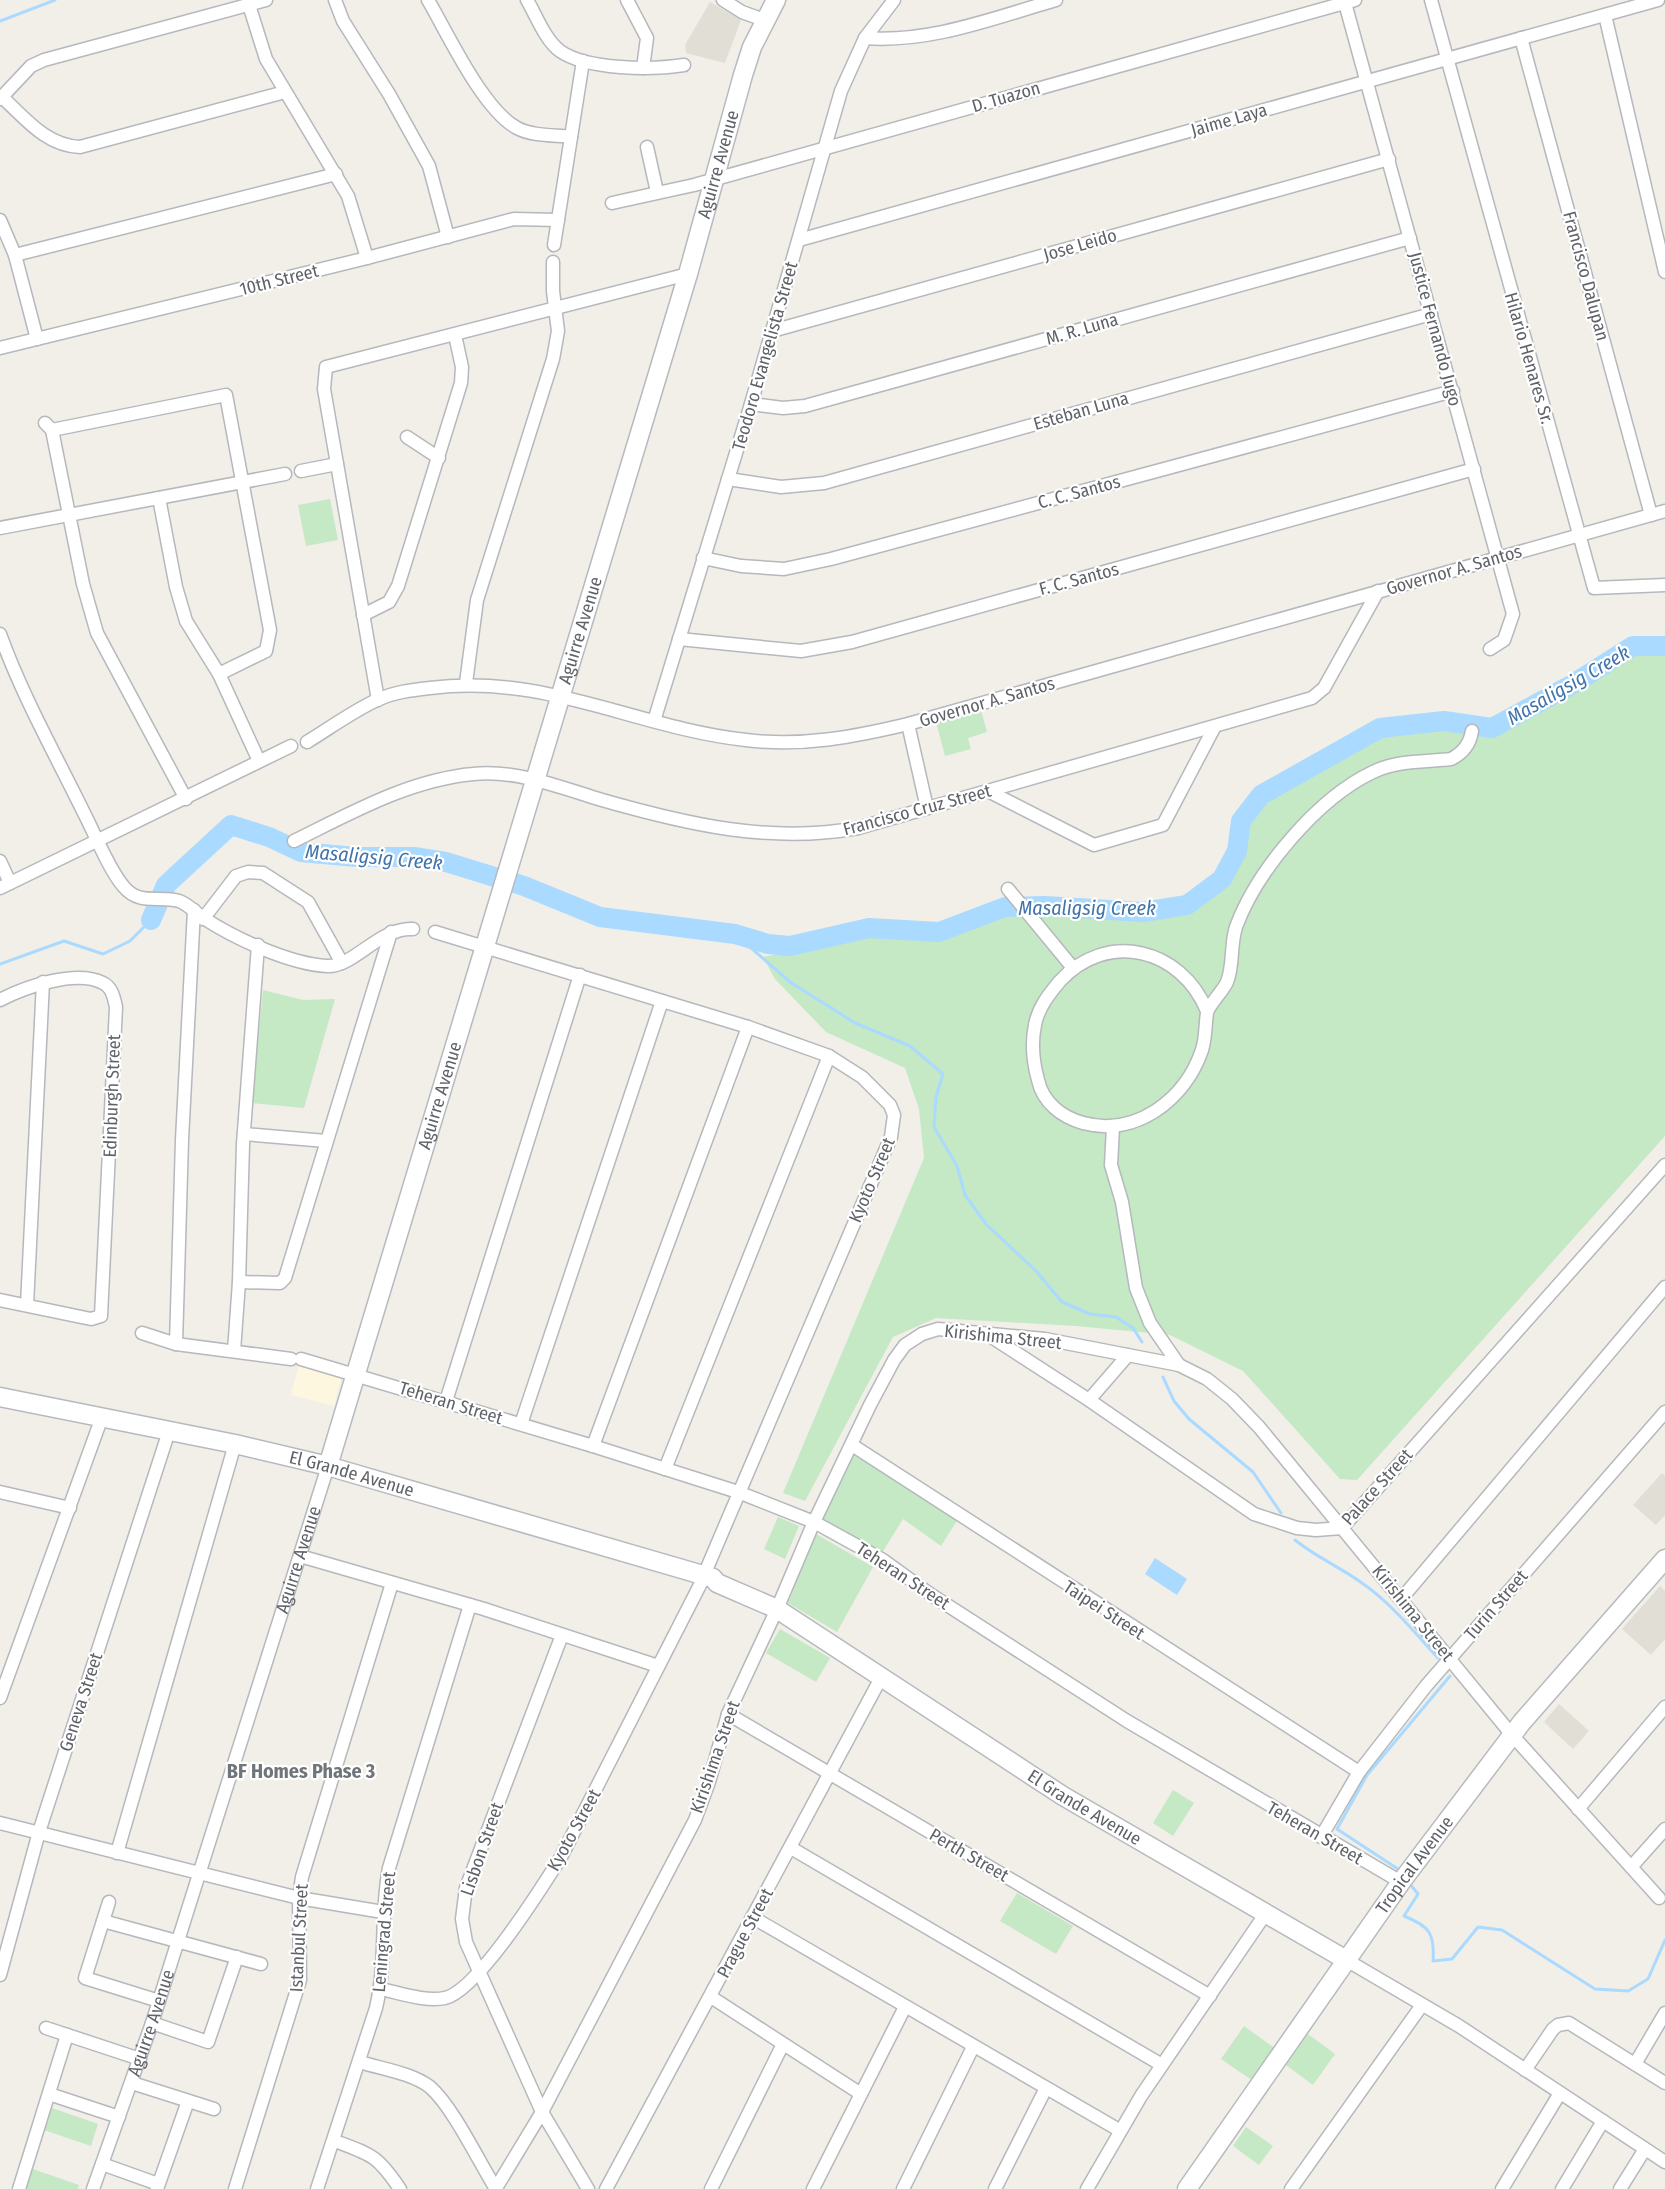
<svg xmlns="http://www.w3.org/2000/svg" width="1665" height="2189" viewBox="0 0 1665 2189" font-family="'Fira Sans Condensed',sans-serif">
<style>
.commercial{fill:#fef7e0}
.education{fill:#e1ded6}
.green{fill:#c5e8c5}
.water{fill:#aadaff}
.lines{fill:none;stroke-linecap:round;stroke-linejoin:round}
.stream{stroke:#aadaff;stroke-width:3}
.river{stroke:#aadaff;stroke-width:20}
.street-casing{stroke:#b5b8bc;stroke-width:15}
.secondary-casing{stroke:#b6babf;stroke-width:21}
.street{stroke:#fff;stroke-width:12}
.secondary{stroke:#fff;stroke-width:18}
.labels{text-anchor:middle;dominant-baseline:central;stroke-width:4.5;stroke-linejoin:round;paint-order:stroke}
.street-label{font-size:18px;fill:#5f6368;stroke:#fff}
.water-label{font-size:20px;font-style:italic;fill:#4174aa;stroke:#fff}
.neighbourhood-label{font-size:20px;font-weight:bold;fill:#70757a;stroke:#fff}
</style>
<rect width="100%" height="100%" fill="#f1efe8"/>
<path class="commercial" d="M299 1365 341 1378 334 1406 291 1395Z"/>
<path class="education" d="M710 2 741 20 725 63 686 53 685 45Z
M1662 1473 1665 1476V1515L1656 1525 1633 1505Z
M1660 1586 1665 1591V1639L1651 1655 1622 1629Z
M1559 1704 1589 1731 1573 1749 1544 1722Z"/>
<path class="green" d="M330 499 338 540 306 546 298 505Z
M1633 646H1665V1136L1357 1480 1340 1479 1243 1371 1170 1335 1076 1326 936 1318 893 1337 805 1501 783 1493 924 1158 919 1109 905 1068 826 1032 775 979 763 957 871 935 941 939 1005 907 1045 906 1143 912 1187 905 1222 879 1237 851 1241 821 1261 795 1300 771 1380 728 1444 721 1492 728 1573 684Z
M981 710 987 732 968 738 971 749 945 756 936 722Z
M263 990 303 1000 335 999 304 1108 252 1103Z
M855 1453 958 1519 941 1546 903 1519 882 1553 822 1518Z
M778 1517 799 1526 785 1559 764 1549Z
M816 1534 873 1567 837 1632 788 1603Z
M780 1629 830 1658 816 1682 766 1653Z
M1173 1790 1194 1803 1173 1836 1153 1823Z
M1017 1893 1073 1926 1056 1954 1000 1921Z
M1244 2026 1276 2049 1253 2081 1221 2059Z
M1308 2034 1335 2054 1313 2085 1286 2065Z
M52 2108 98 2124 91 2146 44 2130Z
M1246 2127 1273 2146 1259 2165 1233 2146Z
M33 2169 79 2185 78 2189H26Z"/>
<path class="water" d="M1155 1558 1187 1579 1177 1595 1145 1574Z"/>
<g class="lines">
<path class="stream" d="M0 21 55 0
M735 934 790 982 855 1023 910 1046 943 1074 936 1097 934 1127 957 1166 965 1195 986 1224 1036 1271 1062 1302 1090 1314 1116 1317 1133 1328 1142 1342
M0 964 64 941 103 954 130 941 151 920
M1163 1377 1174 1401 1189 1419 1253 1472 1281 1513
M1295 1540C1316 1557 1340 1567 1362 1583 1391 1603 1414 1632 1438 1658
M1401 1871 1337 1829 1367 1775 1450 1676
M1409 1883 1418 1894 1404 1916C1429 1926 1435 1933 1433 1961L1452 1959 1478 1927 1502 1930 1595 1989 1628 1991 1648 1979 1665 1940"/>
<path class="river" d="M151 920 166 885 231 825 269 837 301 852 356 857H414L446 862 524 886 600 917 735 934 768 944 790 946 869 928 939 932 1005 907 1045 906 1143 912 1187 905 1222 879 1237 851 1241 821 1261 795 1380 728 1444 721 1492 728 1573 684 1633 646H1665"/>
<g class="street-casing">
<g id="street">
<path d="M335 0 343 21 389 94 429 166 448 237"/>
<path d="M428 0C448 34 483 110 517 128 532 136 554 135 571 137"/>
<path d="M527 0C536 15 545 40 560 51 587 70 652 70 684 65"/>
<path d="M627 0 647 38 643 68"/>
<path d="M723 0 742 12 764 20"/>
<path d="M1431 0 1594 588 1665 585"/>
<path d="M1345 3 1513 614 1504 640 1490 649"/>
<path d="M249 5 266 59 348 196 367 258"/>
<path d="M1605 15 1665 272"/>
<path d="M865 38C931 43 993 18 1056 0"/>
<path d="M1521 38 1651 515"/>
<path d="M2 97C25 118 46 146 80 147L285 92"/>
<path d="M0 99 31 66 44 60 266 0"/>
<path d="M647 147 657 192"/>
<path d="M612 203 694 185 1355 0"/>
<path d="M0 220 15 255 37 339"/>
<path d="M799 240 1658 0"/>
<path d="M554 245 583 61"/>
<path d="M15 255 336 174"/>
<path d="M772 331 1389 159"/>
<path d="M0 348 367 258 514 219 558 220"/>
<path d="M751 404 783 408 805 406 1410 238"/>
<path d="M45 423 52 430 83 584 97 633 186 799"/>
<path d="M52 430 226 395 270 630 266 651 219 674"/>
<path d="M407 437 439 458"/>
<path d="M301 471 337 464"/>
<path d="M728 479 781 487 824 483 1431 314"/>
<path d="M159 498 176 587 186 621 219 674 259 761"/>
<path d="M0 528 285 474"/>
<path d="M703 558 741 566 784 569 831 559 1453 391"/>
<path d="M363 615 389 602 398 586 461 383 462 367 455 335"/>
<path d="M0 634C22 695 54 752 83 811 94 832 109 870 124 887 140 906 159 895 179 901 190 905 196 914 205 919 236 939 290 964 327 966 353 968 379 927 413 929"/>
<path d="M679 639 801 651 852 642 1474 469"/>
<path d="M466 683 477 600 553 359 558 331 553 291V262"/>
<path d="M378 700 324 389 326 367 688 274"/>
<path d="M654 721 751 404 841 91 865 38 894 0"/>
<path d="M908 724 927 808"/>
<path d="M307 742C330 728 353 711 377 700 394 692 412 690 430 688 545 673 636 728 746 740 801 747 854 737 908 724L1665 511"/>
<path d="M988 791 1094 845 1163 825 1214 728"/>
<path d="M294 841C351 813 409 780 473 774 516 769 562 788 602 800 686 824 770 844 858 828L1312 698 1324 688 1378 591"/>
<path d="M0 861 10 883"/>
<path d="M0 888 291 746"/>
<path d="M1008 889 1073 968"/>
<path d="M203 919 236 876 248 872 263 873 308 902 342 963"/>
<path d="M435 932 748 1027 829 1056 862 1077 890 1105 894 1115 891 1137 704 1575"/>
<path d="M0 1000C25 987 76 969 103 983 112 987 114 998 116 1007L101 1316 91 1319 0 1300"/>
<path d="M1207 1011C1181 948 1107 930 1060 981 1049 994 1038 1008 1035 1025 1031 1044 1033 1062 1038 1080 1043 1103 1062 1117 1083 1123 1136 1137 1185 1100 1202 1050 1206 1037 1205 1026 1207 1013 1208 1006 1223 991 1227 982 1234 965 1230 945 1236 927 1257 870 1318 798 1373 772 1397 760 1425 762 1451 759 1463 753 1470 744 1472 731"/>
<path d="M1113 1127 1111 1165 1122 1202 1136 1288 1150 1323 1179 1365"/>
<path d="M244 1134 326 1141"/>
<path d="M239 1282 280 1283 285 1278 391 932"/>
<path d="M27 1305 43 982"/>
<path d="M142 1333 176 1344 291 1359"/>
<path d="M987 1334 1089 1400 1254 1514 1297 1528 1316 1530 1342 1528 1665 1165"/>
<path d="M176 1344 182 1140 194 910"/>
<path d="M234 1351 239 1282 243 1144 258 945"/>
<path d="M301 1359 593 1446 738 1492 814 1522 883 1560 930 1594 1127 1721 1401 1882"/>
<path d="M1089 1400 1128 1355"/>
<path d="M446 1401 580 975"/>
<path d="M521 1424 662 1001"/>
<path d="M852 1445 1359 1772"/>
<path d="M593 1446 748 1027"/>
<path d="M665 1469 829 1056"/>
<path d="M0 1492 70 1508"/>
<path d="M300 1556 484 1609 658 1666"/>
<path d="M1402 1598 1665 1287"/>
<path d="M562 1635 466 1888 462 1919 466 1942 542 2112 588 2189"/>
<path d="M0 1698 102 1417"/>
<path d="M728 1714 1210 1996"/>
<path d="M1578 1809 1665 1707"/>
<path d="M0 1823 299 1898 383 1912"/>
<path d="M1321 1837 1359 1772 1426 1686 1665 1412"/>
<path d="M791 1848 1162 2065"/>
<path d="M117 1853 235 1444"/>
<path d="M1632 1866 1665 1829"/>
<path d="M109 1902 85 1978 159 2001"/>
<path d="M752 1917 1119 2130"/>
<path d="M103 1921 261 1964"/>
<path d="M1348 1961 1459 2026 1665 2162"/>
<path d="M0 1975 39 1832 169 1431"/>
<path d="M381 1989C400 1993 425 2002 445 1998 478 1990 542 1887 561 1857L702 1581"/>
<path d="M711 1997 861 2094"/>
<path d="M152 2023 208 2042 237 1957"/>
<path d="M46 2028 140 2059"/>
<path d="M360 2062C382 2069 412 2073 430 2087 453 2107 479 2162 496 2189"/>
<path d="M1635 2064 1665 2013"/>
<path d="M1525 2070 1553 2029 1558 2025 1569 2023 1665 2083"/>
<path d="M132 2083 214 2109"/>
<path d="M49 2094 119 2117"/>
<path d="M335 2141C372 2155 377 2155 400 2189"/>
<path d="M102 2164 158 2184"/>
<path d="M496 2188 542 2112 695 1820 709 1782 728 1714 777 1609 814 1522 870 1405 894 1360 905 1345 922 1334 938 1329 1045 1339 1179 1365 1207 1379 1232 1399 1259 1427 1512 1735 1659 1898"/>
<path d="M19 2189 67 2035"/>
<path id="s1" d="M93 2189 152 2023 328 1466"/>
<path d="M157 2189 188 2101"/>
<path d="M235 2189 300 1980 299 1898 302 1877 392 1583"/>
<path d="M317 2189 376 2008C387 1962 380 1914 389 1868L470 1605"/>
<path d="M606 2189 882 1676"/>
<path d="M711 2189 783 2044"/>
<path d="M813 2189 905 2007"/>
<path d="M903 2189 973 2047"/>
<path d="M995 2189 1046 2088"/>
<path d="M1087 2189 1141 2096 1266 1913"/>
<path d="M1291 2189 1422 2005"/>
<path d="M1502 2189 1560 2093"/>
<path d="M1562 2189 1603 2121"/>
<path d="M1620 2189 1645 2149"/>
</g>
</g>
<g class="secondary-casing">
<g id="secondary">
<path id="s2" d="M0 1397 235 1444 324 1465 713 1578 717 1583 777 1609 1063 1796 1348 1961"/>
<path id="s3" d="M328 1466 688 274 743 75 752 47 776 0"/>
<path id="s4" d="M1187 2189 1401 1882 1522 1722 1665 1559"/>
</g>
</g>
<use href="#street" class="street"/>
<use href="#secondary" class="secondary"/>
</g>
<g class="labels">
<g class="street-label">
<text transform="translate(1006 97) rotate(-16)">D. Tuazon</text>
<text transform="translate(1229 120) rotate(-16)">Jaime Laya</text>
<text stroke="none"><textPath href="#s3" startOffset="1359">Aguirre Avenue</textPath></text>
<text transform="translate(1080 245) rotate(-16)">Jose Leido</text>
<text transform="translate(1586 276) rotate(75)">Francisco Dalupan</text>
<text transform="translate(279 280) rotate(-14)">10th Street</text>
<text transform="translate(1082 329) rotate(-16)">M. R. Luna</text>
<text transform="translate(1435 329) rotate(75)">Justice Fernando Jugo</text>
<text transform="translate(765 356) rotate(-74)">Teodoro Evangelista Street</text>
<text transform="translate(1529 358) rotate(74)">Hilario Henares Sr.</text>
<text transform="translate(1081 411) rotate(-16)">Esteban Luna</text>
<text transform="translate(1079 492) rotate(-15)">C. C. Santos</text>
<text transform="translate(1454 570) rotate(-16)">Governor A. Santos</text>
<text transform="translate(1079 579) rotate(-15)">F. C. Santos</text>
<text stroke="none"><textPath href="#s3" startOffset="873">Aguirre Avenue</textPath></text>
<text transform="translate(987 702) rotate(-16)">Governor A. Santos</text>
<text transform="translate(917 810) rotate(-15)">Francisco Cruz Street</text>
<text transform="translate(112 1096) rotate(-88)">Edinburgh Street</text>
<text stroke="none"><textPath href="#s3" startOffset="387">Aguirre Avenue</textPath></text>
<text transform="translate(872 1180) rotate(-67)">Kyoto Street</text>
<text transform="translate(1003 1337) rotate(6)">Kirishima Street</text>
<text transform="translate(451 1403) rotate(17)">Teheran Street</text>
<text stroke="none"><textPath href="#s2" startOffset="360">El Grande Avenue</textPath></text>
<text transform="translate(1377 1487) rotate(-48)">Palace Street</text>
<text stroke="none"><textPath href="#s1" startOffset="662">Aguirre Avenue</textPath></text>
<text transform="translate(903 1576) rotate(33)">Teheran Street</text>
<text transform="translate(1496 1605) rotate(-49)">Turin Street</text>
<text transform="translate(1104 1610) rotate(33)">Taipei Street</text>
<text transform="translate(1413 1613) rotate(51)">Kirishima Street</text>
<text transform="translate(81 1702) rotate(-72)">Geneva Street</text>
<text transform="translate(715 1757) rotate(-71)">Kirishima Street</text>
<text stroke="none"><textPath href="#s2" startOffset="1174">El Grande Avenue</textPath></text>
<text transform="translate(574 1830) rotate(-61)">Kyoto Street</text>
<text transform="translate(1315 1833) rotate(30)">Teheran Street</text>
<text transform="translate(482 1849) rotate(-71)">Lisbon Street</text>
<text transform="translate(969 1855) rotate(30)">Perth Street</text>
<text stroke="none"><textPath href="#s4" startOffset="396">Tropical Avenue</textPath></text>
<text transform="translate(384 1932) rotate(-85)">Leningrad Street</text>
<text transform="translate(745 1933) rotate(-62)">Prague Street</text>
<text transform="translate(299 1938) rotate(-87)">Istanbul Street</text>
<text stroke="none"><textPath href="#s1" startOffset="176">Aguirre Avenue</textPath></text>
</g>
<g class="water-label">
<text transform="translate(1568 685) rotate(-30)">Masaligsig Creek</text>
<text transform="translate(374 857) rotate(5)">Masaligsig Creek</text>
<text x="1087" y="908">Masaligsig Creek</text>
</g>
<g class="neighbourhood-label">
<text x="301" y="1771">BF Homes Phase 3</text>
</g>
</g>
</svg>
